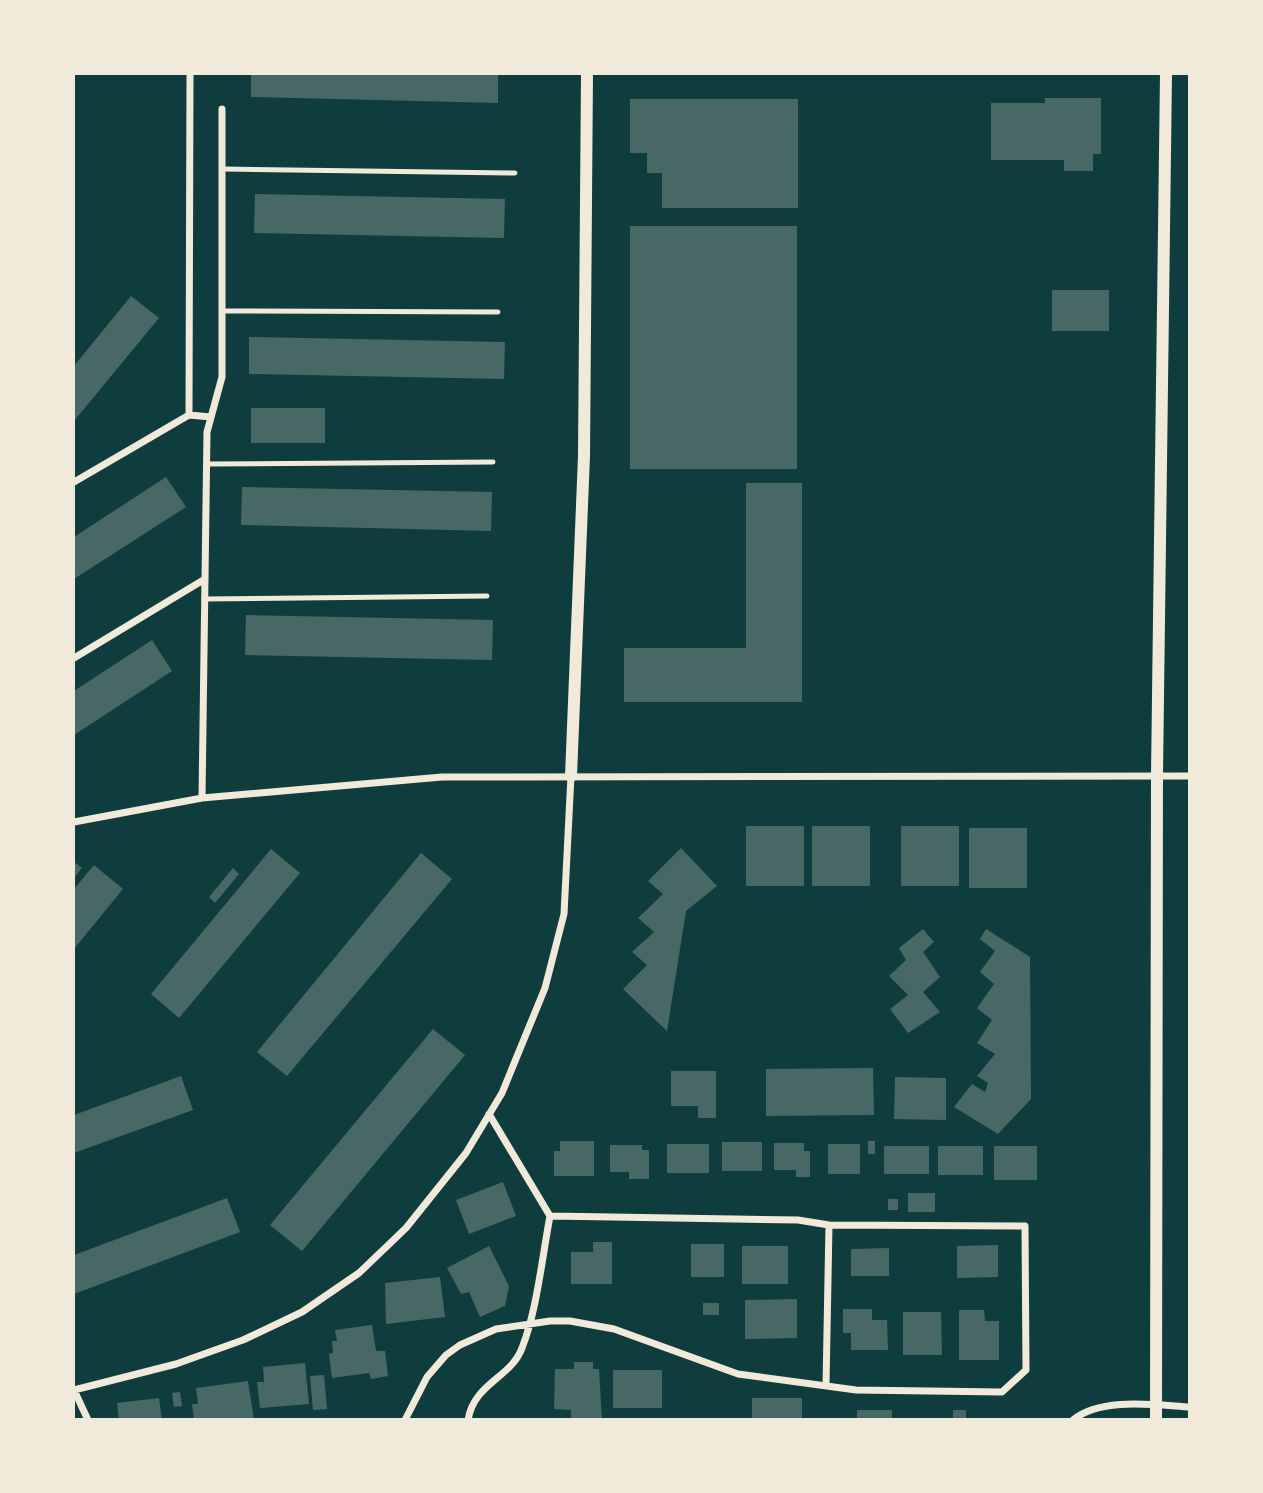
<svg xmlns="http://www.w3.org/2000/svg" width="1263" height="1493" viewBox="0 0 1263 1493" font-family="Lora,serif">
<style>
.building{fill:#486865}
.lines{fill:none;stroke-linecap:round;stroke-linejoin:round}
.service{stroke:#f1e9da;stroke-width:5}
.minor{stroke:#f1e9da;stroke-width:7}
.tertiary{stroke:#f1e9da;stroke-width:12}
</style>
<rect width="100%" height="100%" fill="#0f3d3e"/>
<path class="building" d="M251 74H498V103L251 97Z
M1045 98H1101V154H1093V171H1064V160H991V103H1045Z
M630 99H798V208H662V173H647V153H630Z
M255 194 505 199 504 238 254 233Z
M630 226H797V469H630Z
M1052 290H1109V331H1052Z
M131 296 159 318 74 421V366Z
M249 337 505 342 504 379 249 374Z
M251 408H325V443H251Z
M166 477 186 507 74 579V537Z
M746 483H802V702H624V648H746Z
M242 487 492 492 491 531 241 525Z
M246 615 493 620 492 660 245 655Z
M152 640 172 671 74 735V691Z
M746 826H804V886H746Z
M812 826H870V886H812Z
M901 826H959V886H901Z
M969 828H1027V888H969Z
M681 848 717 886 686 911 667 1031 623 989 647 965 632 952 654 932 638 918 663 894 648 881Z
M271 849 300 873 179 1018 151 994Z
M421 853 452 879 287 1076 257 1052Z
M76 863 82 868 74 878V866Z
M94 865 123 889 74 949V889Z
M233 868 239 874 215 903 209 897Z
M923 929 934 942 923 952 940 977 923 992 940 1012 908 1033 890 1009 908 995 889 976 906 960 899 948Z
M986 929 1030 957 1031 1099 998 1134 954 1107 972 1084 985 1092 988 1083 977 1076 995 1054 977 1043 992 1020 977 1008 994 984 980 972 995 951 980 939Z
M433 1029 465 1055 302 1251 270 1225Z
M873 1068 874 1115 766 1116V1069Z
M671 1071H716V1118H698V1106H671Z
M181 1076 193 1110 74 1153V1115Z
M895 1077 946 1078V1120L894 1119Z
M560 1141H594V1176H554V1151H560Z
M868 1141H875V1154H868Z
M722 1142H762V1171H722Z
M774 1143H804V1151H810V1177H796V1170H774Z
M667 1144H709V1173H667Z
M828 1144H860V1174H828Z
M610 1145H642V1150H649V1179H629V1172H610Z
M884 1146H929V1174H884Z
M938 1146H983V1175H938Z
M994 1146H1037V1180H994Z
M503 1182 516 1216 469 1234 456 1200Z
M908 1193H935V1212H908Z
M227 1198 240 1232 74 1294V1255Z
M888 1199H898V1210H888Z
M593 1242H612V1284H571V1252H593Z
M691 1244H724V1277H691Z
M998 1245V1277L957 1278V1246Z
M489 1246 509 1286 505 1306 480 1317 469 1292 461 1294 447 1268Z
M742 1246H788V1284H742Z
M889 1248V1276H851V1249Z
M440 1277 445 1317 386 1324 385 1283Z
M797 1299V1338L745 1339V1300Z
M703 1303H719V1315H703Z
M843 1309H872V1320H887L888 1350H851V1333H843Z
M959 1310H984L985 1321H999V1360H959Z
M903 1312H941L942 1355H903Z
M372 1325 376 1351H385L388 1376 371 1379 369 1373 332 1378 329 1354 333 1353 332 1341H337L335 1330Z
M574 1362H593V1369H599L602 1420H571V1410L554 1409 555 1369H574Z
M305 1363 309 1404 260 1408 257 1382H264L263 1367Z
M613 1370H662V1408H613Z
M324 1375 327 1409 313 1410 310 1376Z
M248 1381 254 1420H194L192 1404H198L196 1388Z
M180 1392 182 1406 174 1407 172 1393Z
M159 1398 162 1420H119L117 1403Z
M752 1398H802V1420H752Z
M857 1410H892V1420H857Z
M953 1410H966V1420H953Z"/>
<g class="lines">
<path class="service" d="M222 169 515 173
M222 311 498 312
M206 464 493 462
M204 599 487 596"/>
<path class="minor" d="M189 415 190 74
M74 482 189 415 211 417
M74 658 205 579
M202 798 207 432 222 377V109
M74 822 202 798 442 777 1190 776
M826 1386 829 1225
M74 1390 176 1364 243 1340 302 1312 359 1273 406 1228 466 1153 502 1093 545 988 564 914 571 776
M74 1390 88 1420
M405 1420 427 1377 446 1355 460 1345 496 1329 550 1321H570L614 1329 738 1374 856 1390 1002 1392 1026 1370 1025 1226 829 1225 798 1220 550 1216 489 1114
M468 1420C474 1383 511 1378 522 1348 537 1310 542 1258 550 1216
M1073 1420C1101 1397 1155 1405 1190 1407"/>
<path class="tertiary" d="M571 776 584 456 587 74
M1156 1420 1157 775 1166 74"/>
</g>
<rect width="1263" height="1493" fill="none" stroke="#f1e9da" stroke-width="150"/>
</svg>
